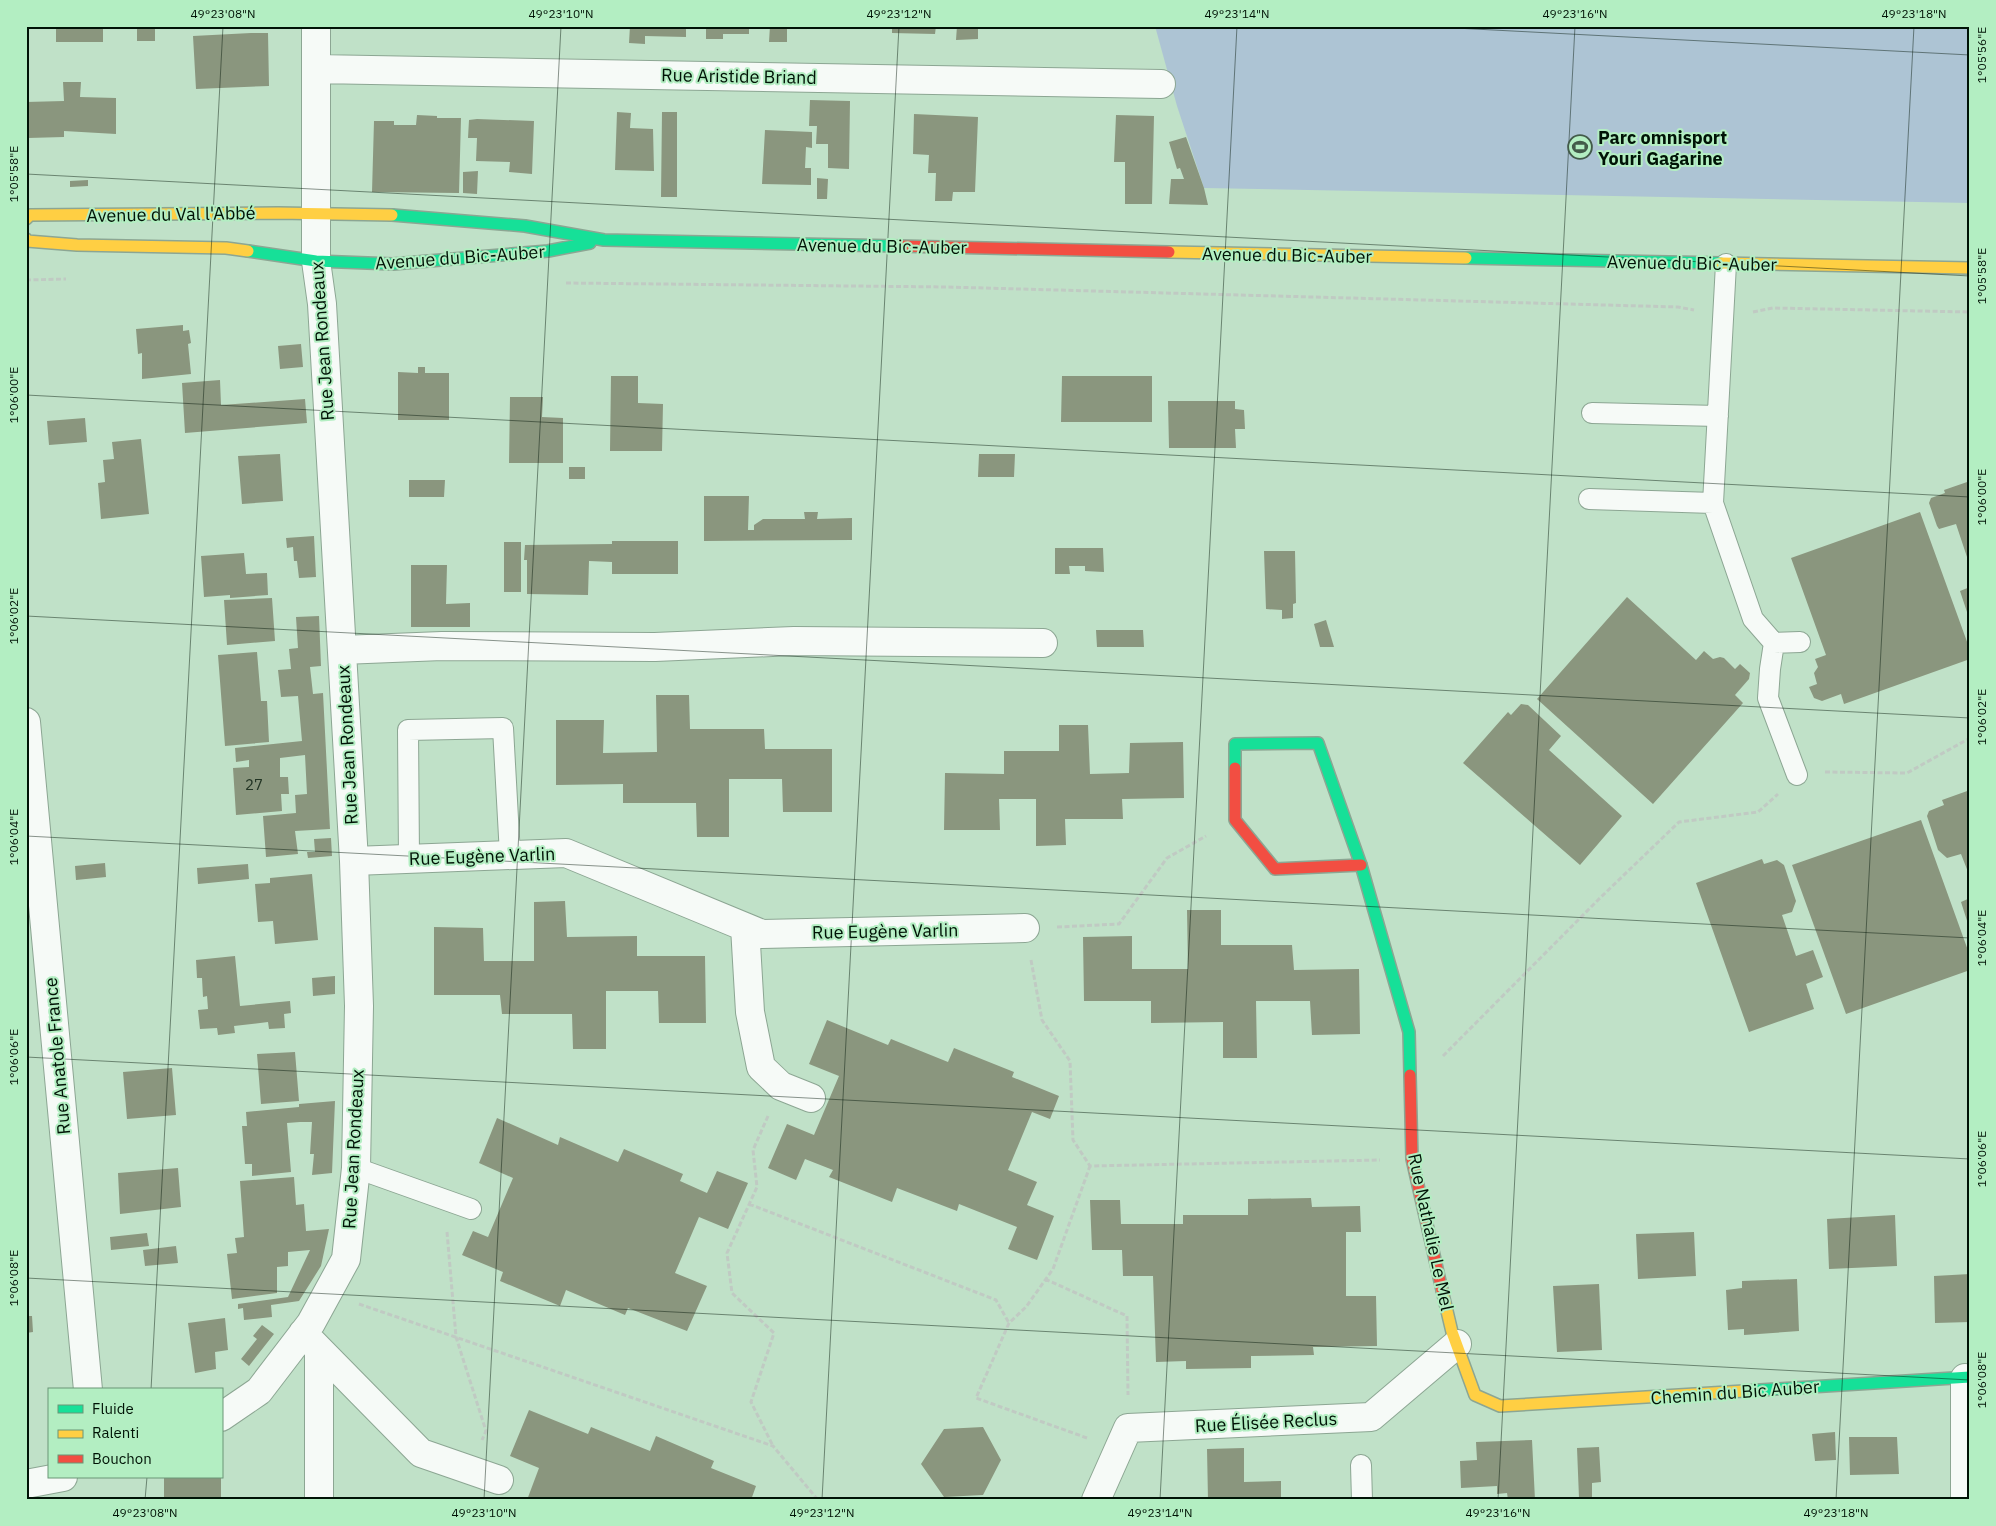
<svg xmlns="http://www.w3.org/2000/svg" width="1996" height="1526" viewBox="0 0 1996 1526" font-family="'IBM Plex Sans',sans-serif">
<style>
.green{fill:#adc4d4}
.building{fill:#8a967e}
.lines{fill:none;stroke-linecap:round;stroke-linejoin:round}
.lane-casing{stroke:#8ca693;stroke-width:22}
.street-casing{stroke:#8ca693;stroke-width:30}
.fast-casing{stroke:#8ca693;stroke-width:14}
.slow-casing{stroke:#8ca693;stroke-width:14}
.jam-casing{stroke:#8ca693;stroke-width:14}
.path{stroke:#c0cac3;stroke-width:3;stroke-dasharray:5 2.5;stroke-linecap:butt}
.lane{stroke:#f6faf7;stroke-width:20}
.street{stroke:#f6faf7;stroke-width:28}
.fast{stroke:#16e098;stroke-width:11}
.slow{stroke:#ffcf43;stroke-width:11}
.jam{stroke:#f24e42;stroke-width:11}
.ticks{fill:none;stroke:#001306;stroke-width:1;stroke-opacity:0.45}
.labels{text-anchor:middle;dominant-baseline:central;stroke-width:4;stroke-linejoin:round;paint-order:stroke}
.number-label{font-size:15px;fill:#223424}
.street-label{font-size:18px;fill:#001306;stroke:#b3eec2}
.poi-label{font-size:18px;font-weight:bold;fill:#001306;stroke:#b3eec2;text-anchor:start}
.neatline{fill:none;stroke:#001306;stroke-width:2}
.ticks-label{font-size:12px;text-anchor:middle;fill:#001306}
</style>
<rect width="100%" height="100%" fill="#c0e1c8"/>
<path class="green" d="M1155 26H1970V203L1204 188 1177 106Z"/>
<path class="building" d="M56 26H103V42H56Z
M137 26H155V41H137Z
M630 26H686V37L645 36V44L629 43Z
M706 26H749V34H723V39H706Z
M770 26H787V42H769Z
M892 26H936L935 34 892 33Z
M957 26H978V39L956 40Z
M251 33H268L269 86 196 89 193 36Z
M63 82H81L80 97 116 98V134L64 131V137L28 138 26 102 64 101Z
M810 100 850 101 849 169 828 168V144H816L817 126H809Z
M617 112 631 113 630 128 653 129 654 171 615 170Z
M662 112H677V197H661Z
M914 114 978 117 975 192H953L952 201H935L936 173H928L929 155 913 154Z
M417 115 437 116V118H461L459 193 372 192 374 121H394V125H416Z
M1116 115 1154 116 1152 204H1125V162H1114Z
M477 119 534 121 532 174 509 172 510 162 476 161 477 138H468L469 120Z
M765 130 812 132V148L806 147 805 168H811V185L762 184Z
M1186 137 1204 188 1208 205 1169 204 1171 179H1184L1180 168 1177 169 1169 142Z
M478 171 477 194 463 193V172Z
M817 178 828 179 827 199H817Z
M88 180V186L70 187V181Z
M183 325V331L189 330 191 343 188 344 191 374 142 379V353L138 354 136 329Z
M301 344 303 367 280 369 278 346Z
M418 367H425V373H449V420H398V372L418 373Z
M611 376H638V403L663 404 662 451H610Z
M1062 376H1152V422H1061Z
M220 380 221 405 305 399 307 423 185 433 182 383Z
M510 397H543L542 417 563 418V463H509Z
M1168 401H1235V409L1244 410 1245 429H1235L1236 448H1169Z
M85 418 87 442 49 445 47 421Z
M141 439 149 514 101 519 98 483 105 482 103 460 114 459 112 442Z
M280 454 283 501 242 504 238 456Z
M979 454H1015L1014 477H978Z
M569 467H585V479H569Z
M409 480H445L444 497H409Z
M1970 481V563H1969L1956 524 1939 529 1937 526 1929 503 1931 498 1945 493 1944 490Z
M704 496H749L748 530H754V525L763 519H805L804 512H818L817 519 852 518V540L704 541Z
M1920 512 1970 650V659L1844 704 1841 694 1822 701 1814 698 1809 687 1817 684 1814 673 1818 667 1815 659 1826 655 1791 558Z
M314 536 316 577 299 578 297 561H294L293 547 287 548 286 538Z
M612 541H678V574H612V562L589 561 588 595 527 594V560H524L525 545 612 544Z
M504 542H521V592H504Z
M1055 548H1103L1104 572 1085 571V566H1069L1070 574H1055Z
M1264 551H1295L1296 603 1293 604V618L1282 619V610L1266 609Z
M244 553 246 574 267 573 268 595 230 598V595L204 597 201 556Z
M411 565H447L446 604 470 603V627H411Z
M1970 587V618H1969L1960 591Z
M1627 597 1696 660 1704 651 1713 659 1720 657 1724 658 1735 669 1740 664 1750 673 1749 679 1735 695 1743 703 1653 804 1537 699Z
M272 598 275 641 227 645 224 600Z
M319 616 321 666 310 667 313 694 323 693 330 829 295 831 298 854 266 857 263 816 296 813 295 795 307 794 305 755 280 758V777H288L289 794H281L282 811 236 815 233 768 249 767V760L236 762 235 748 302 741 298 696 281 697 278 670 291 669 289 649 298 648 296 617Z
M1326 620 1334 647H1320L1314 624Z
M1096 630H1143L1144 647H1097Z
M257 652 261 701H267L269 742 225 746 218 655Z
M656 695H689L690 729H764L765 749H832V812H783L782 779H729V837H697L696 803H623V784L556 785V720H604L603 753 657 752Z
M1521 704 1528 705 1561 736 1549 750 1622 816 1580 865 1463 763 1508 712 1511 715Z
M1059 725H1088L1090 774 1129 773 1130 743 1183 742 1184 798 1122 799 1123 819H1065L1066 845 1036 846V799H999L1000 830H944L945 773 1004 774V751H1059Z
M1970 790V877L1961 854 1947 858 1938 850 1927 816 1929 811 1944 805 1942 800Z
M1921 820 1970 956V970L1846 1014 1792 865Z
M331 838 332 856 308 858 307 852H315L314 839Z
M1762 859 1764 864 1777 860 1784 865 1796 901 1792 912 1782 915 1796 956 1813 950 1823 977 1806 984 1814 1009 1749 1032 1696 883Z
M105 863 106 877 76 880 75 866Z
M248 864 249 879 198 884 197 868Z
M312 874 318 940 275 944 273 921 258 922 255 884 270 883V878Z
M1970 898V927H1969L1961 902Z
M565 901 567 937 637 936V956H705L706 1023H659L658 991H606V1049H573L572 1014H502L500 995H434V927L483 928 484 961H534V902Z
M1187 910H1221V945H1292L1294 970 1359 969 1360 1034 1312 1035 1310 1001H1256L1257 1058H1223V1022L1151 1023V1001H1084L1083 937 1132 936V969H1188Z
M235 956 240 1006 290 1001 291 1013 284 1014 285 1028 269 1029 268 1022 234 1026 235 1033 218 1035 217 1028 200 1029 198 1010 208 1009 207 996 203 997 202 978H197L196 960Z
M335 976V994L313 996 312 978Z
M827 1020 888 1045 891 1039 948 1062 954 1048 1014 1072 1012 1077 1059 1096 1050 1119 1032 1112 1008 1170 1037 1182 1027 1205 1054 1216 1037 1260 1008 1249 1017 1227 959 1204 957 1211 897 1188 892 1202 829 1177 833 1170 805 1159 796 1180 768 1168 787 1124 814 1135 839 1076 809 1064Z
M295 1052 299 1101 261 1104 257 1054Z
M172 1068 176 1115 127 1119 123 1072Z
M335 1101 332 1173 312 1175 314 1154H310L312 1122H300L287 1123 291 1172 252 1176V1164H245L242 1126H247L246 1112 299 1107V1104Z
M497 1118 558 1145 560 1137 618 1162 624 1149 683 1174 680 1181 707 1193 717 1171 748 1183 728 1229 699 1217 675 1273 707 1286 687 1331 628 1308 625 1315 566 1290 560 1306 500 1281 503 1272 462 1255 473 1231 488 1237 513 1178 479 1163Z
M178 1168 181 1207 120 1214 118 1173Z
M294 1177 296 1205 304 1204 306 1231 329 1229 321 1266 299 1301 271 1305 272 1317 244 1320 243 1308 238 1309V1304L288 1297 310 1250 288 1252V1266L277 1267V1293L232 1299 227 1254 237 1253 235 1238 244 1237 240 1181Z
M1311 1198 1312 1207 1360 1206 1361 1232H1346V1296H1376L1377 1346 1313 1347 1314 1355 1251 1356V1368L1186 1369V1361L1156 1362 1153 1276H1123L1122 1250H1092L1090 1200H1120L1121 1224H1183V1215H1248V1199Z
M1895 1215 1897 1266 1829 1269 1827 1219Z
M1694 1232 1696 1276 1638 1279 1636 1234Z
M147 1233 149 1246 111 1250 110 1237Z
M176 1246 178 1263 145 1266 143 1250Z
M1970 1274V1322L1935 1323 1934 1276Z
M1797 1279 1799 1331 1744 1335V1329L1728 1330 1726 1290 1742 1288V1281Z
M1599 1284 1602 1350 1557 1352 1553 1286Z
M26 1316H32L33 1332 26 1333Z
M225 1318 228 1350 215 1352 216 1369 195 1373 188 1323Z
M262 1325 274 1334 249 1366 241 1359 257 1339 253 1336Z
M529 1410 588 1434 591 1427 650 1451 656 1436 714 1461 711 1468 756 1486 751 1500H527L539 1468 510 1456Z
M983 1427 1001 1460 983 1495 944 1497 921 1464 944 1429Z
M1835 1432 1836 1460 1815 1461 1812 1434Z
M1849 1437H1897L1899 1474 1850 1475Z
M1532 1440 1535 1500H1508L1507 1493 1497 1494V1486L1461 1488 1460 1461 1477 1460 1476 1442Z
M1599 1447 1601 1482 1592 1483V1498H1579L1577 1448Z
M1244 1448V1482L1281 1481V1500H1208L1207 1449Z
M164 1477H221V1500H164Z"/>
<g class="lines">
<g class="lane-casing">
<path id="lane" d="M1726 264 1713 503 1753 619 1774 643 1800 642
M1592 413 1718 416
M1589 499 1713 503
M1774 643 1770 669 1768 698 1797 775
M409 859 408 730 503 728 510 855
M356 1168 471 1209
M1361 1465 1362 1500"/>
</g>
<g class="street-casing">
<path id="street" d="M316 69 1161 84
M342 650 442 646 655 647 794 641 1043 643
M26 722 88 1390
M354 861 566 853 762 934 1025 928
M745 927 750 1012 761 1067 781 1086 811 1098
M303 1333 421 1453 499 1480
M1965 1378V1500
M221 1417 259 1391 311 1323 346 1259 356 1168 359 1006 354 861 322 304 316 261V26
M26 1484 63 1477
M319 1500V1350
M1096 1500 1128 1428 1371 1417 1457 1344"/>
</g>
<g class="fast-casing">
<path id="fast" d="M392 215 525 226 604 240 898 246
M248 251 316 261 393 264 548 251 590 243
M1466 258 1721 263
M1235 768V744L1318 743 1361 865 1409 1032 1410 1075
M1744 1391 1970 1377"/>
</g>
<g class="slow-casing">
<path id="slow" d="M26 219 30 215 278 213 392 215
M26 239 27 241 77 245 226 248 248 251
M1169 252 1466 258
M1721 263 1970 268
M1442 1290 1452 1332 1475 1395 1500 1406 1744 1391"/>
</g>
<g class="jam-casing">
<path id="jam" d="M898 246 1169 252
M1235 768V820L1275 869 1361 865
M1410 1075 1412 1159 1442 1290"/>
</g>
<path class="path" d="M26 280 66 279
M566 283 947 287 1678 307 1694 310
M1753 312 1773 308 1970 312
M1825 772 1907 773 1970 738
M1057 927 1119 924 1167 858 1206 836
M1031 960 1042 1020 1070 1061 1073 1140 1090 1166 1380 1160
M1443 1056 1600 898 1679 822 1758 812 1778 794
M768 1116 753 1150 757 1187 727 1253 732 1293 774 1333 751 1402 773 1446
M749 1204 996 1300 1009 1323
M447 1232 456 1337 486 1431 482 1440
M1045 1279 1127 1316 1128 1395
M359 1304 773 1446 818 1500
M1087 1438 976 1398 1009 1323 1026 1307 1053 1269 1090 1166"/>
<use href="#lane" class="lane"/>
<use href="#street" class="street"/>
<use href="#fast" class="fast"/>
<use href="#slow" class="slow"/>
<use href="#jam" class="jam"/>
</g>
<path class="ticks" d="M1417 26 1970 55M26 174 1970 276M26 395 1970 497M26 616 1970 718M26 836 1970 938M26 1057 1970 1159M26 1278 1970 1380M151 1390 223 26M26 1499 44 1500M145 1500 147 1477M484 1500 561 26M822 1500 899 26M1160 1500 1237 26M1498 1500 1575 26M1836 1500 1914 26"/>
<defs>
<g id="stadium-ring" transform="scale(1.25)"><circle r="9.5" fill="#b3eec2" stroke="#435b4a" stroke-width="1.5"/><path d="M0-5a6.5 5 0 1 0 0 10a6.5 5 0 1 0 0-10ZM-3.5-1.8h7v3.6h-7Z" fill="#435b4a"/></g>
</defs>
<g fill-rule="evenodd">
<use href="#stadium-ring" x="1580" y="147"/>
</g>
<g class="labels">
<g class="number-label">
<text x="254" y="784">27</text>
</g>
<g class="street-label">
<text transform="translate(739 76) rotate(1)">Rue Aristide Briand</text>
<text transform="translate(171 214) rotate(-1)">Avenue du Val l'Abbé</text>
<text transform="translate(882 246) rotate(1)">Avenue du Bic-Auber</text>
<text transform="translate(1287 255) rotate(1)">Avenue du Bic-Auber</text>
<text transform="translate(460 257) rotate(-4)">Avenue du Bic-Auber</text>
<text transform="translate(1692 263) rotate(1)">Avenue du Bic-Auber</text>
<text transform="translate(322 341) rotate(-94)">Rue Jean Rondeaux</text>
<text transform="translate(347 745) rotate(-93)">Rue Jean Rondeaux</text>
<text transform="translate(482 856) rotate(-2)">Rue Eugène Varlin</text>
<text transform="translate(885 931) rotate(-1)">Rue Eugène Varlin</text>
<text transform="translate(57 1056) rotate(-95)">Rue Anatole France</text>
<text transform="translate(353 1149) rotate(-87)">Rue Jean Rondeaux</text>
<text transform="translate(1431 1232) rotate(78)">Rue Nathalie Le Mel</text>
<text transform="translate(1735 1392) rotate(-4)">Chemin du Bic Auber</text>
<text transform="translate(1266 1422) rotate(-3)">Rue Élisée Reclus</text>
</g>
<g class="poi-label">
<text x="1598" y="137">Parc omnisport<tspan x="1598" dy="21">Youri Gagarine</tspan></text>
</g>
</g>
<rect width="1996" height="1526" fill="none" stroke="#b3eec2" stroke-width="55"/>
<rect x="48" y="1388" width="175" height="90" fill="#b3eec2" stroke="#6b9677"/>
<rect x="58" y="1405" width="25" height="8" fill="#16e098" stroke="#6b9677"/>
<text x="92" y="1414" font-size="15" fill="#001306">Fluide</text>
<rect x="58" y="1430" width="25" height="8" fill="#ffcf43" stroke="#6b9677"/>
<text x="92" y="1438" font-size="15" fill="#001306">Ralenti</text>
<rect x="58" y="1455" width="25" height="8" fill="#f24e42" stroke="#6b9677"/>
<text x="92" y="1464" font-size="15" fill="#001306">Bouchon</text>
<rect x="28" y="28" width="1940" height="1470" class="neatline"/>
<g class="ticks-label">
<text x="223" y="18">49°23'08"N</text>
<text x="561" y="18">49°23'10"N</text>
<text x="899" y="18">49°23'12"N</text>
<text x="1237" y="18">49°23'14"N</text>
<text x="1575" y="18">49°23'16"N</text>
<text x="1914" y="18">49°23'18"N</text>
<text transform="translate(1982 55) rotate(-90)" y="4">1°05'56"E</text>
<text transform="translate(14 174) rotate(-90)" y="4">1°05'58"E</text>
<text transform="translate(1982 276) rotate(-90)" y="4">1°05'58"E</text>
<text transform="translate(14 395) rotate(-90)" y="4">1°06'00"E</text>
<text transform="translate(1982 497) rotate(-90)" y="4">1°06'00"E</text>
<text transform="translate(14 616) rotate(-90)" y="4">1°06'02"E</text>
<text transform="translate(1982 717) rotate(-90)" y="4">1°06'02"E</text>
<text transform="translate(14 837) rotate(-90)" y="4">1°06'04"E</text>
<text transform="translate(1982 938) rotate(-90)" y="4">1°06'04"E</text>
<text transform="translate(14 1057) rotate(-90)" y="4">1°06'06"E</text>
<text transform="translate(1982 1159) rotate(-90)" y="4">1°06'06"E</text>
<text transform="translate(14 1278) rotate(-90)" y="4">1°06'08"E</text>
<text transform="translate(1982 1380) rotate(-90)" y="4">1°06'08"E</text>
<text x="145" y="1517">49°23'08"N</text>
<text x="484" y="1517">49°23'10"N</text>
<text x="822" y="1517">49°23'12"N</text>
<text x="1160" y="1517">49°23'14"N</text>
<text x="1498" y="1517">49°23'16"N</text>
<text x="1836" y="1517">49°23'18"N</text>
</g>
</svg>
